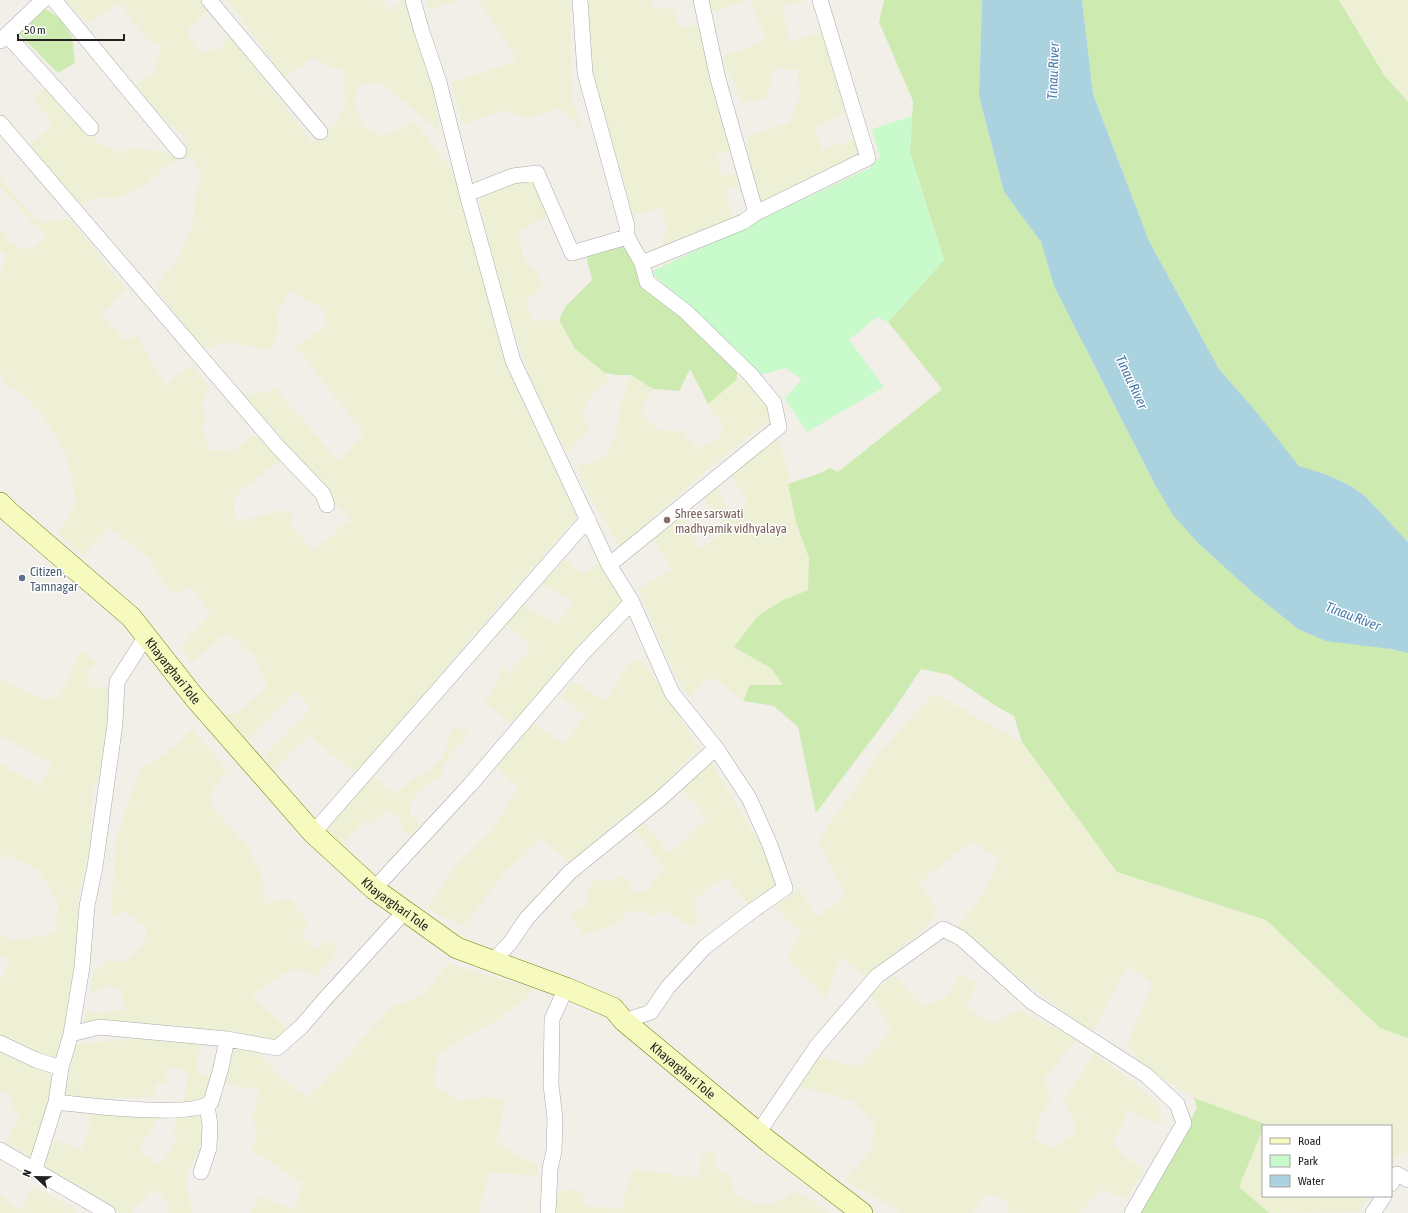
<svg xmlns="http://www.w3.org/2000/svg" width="1408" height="1213" viewBox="0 0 1408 1213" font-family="'Asap Condensed',sans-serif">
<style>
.farmland{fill:#eef0d5}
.grass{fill:#cdebb0}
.park{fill:#c8facc}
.water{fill:#aad3df}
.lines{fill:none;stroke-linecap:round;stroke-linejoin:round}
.street-casing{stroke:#a9a9a9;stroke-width:16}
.secondary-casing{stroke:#707d05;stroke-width:22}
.street{stroke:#fff;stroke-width:15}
.secondary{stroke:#f7fabf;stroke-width:21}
.education-dot{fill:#8d6e63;stroke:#fff;stroke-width:1.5}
.service-dot{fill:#5c6f8a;stroke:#fff;stroke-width:1.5}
.labels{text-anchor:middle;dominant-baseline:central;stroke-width:3;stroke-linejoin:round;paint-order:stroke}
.education-label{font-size:13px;fill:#785e54;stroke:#fff;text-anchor:start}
.service-label{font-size:13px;fill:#4e5e75;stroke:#fff;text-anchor:start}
.street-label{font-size:13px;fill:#222;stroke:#fff}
.water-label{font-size:14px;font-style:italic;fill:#4a7aab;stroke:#fff}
</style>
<rect width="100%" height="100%" fill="#f2efe9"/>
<path class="farmland" d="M65 0H201L208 10 186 32 199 52 219 49 230 34 312 143 336 124 346 100 343 71 312 58 285 78 227 0H382L389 12 403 0H409L427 59 440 132 380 82 359 85 353 100 362 125 383 136 414 122 453 172 508 370 577 517 472 637 356 774 309 735 273 770 264 755 311 709 296 691 246 743 226 714 238 713 267 687 254 655 226 633 192 662 179 648 211 613 189 586 176 595 166 587 149 558 109 527 83 556 58 534 76 504 67 455 43 416 26 397 6 384 0 375V276L6 255 0 249V230H2L6 238 19 247 32 249 47 236 31 221 0 186V178L31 215 43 223 70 219 126 289 102 314 124 340 138 336 165 386 191 365 209 386 201 402 206 421 201 429 210 450 234 451 253 434 263 440 282 459 233 497 236 523 278 511H294L289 523 313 550 351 520 241 396 276 389 338 461 364 434 295 346 327 327 324 310 290 291 277 312 279 332 269 350 225 342 199 350 156 286 178 259 192 228 195 198 201 174 192 157 170 162 146 184 118 198H93L79 208 28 146 45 132 52 124 34 97 46 87 100 144 121 153 132 148 162 152 175 156 187 154 185 137 144 102 135 84 155 73 161 44 147 39 119 3 87 23Z
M426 0H458L429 9Z
M478 0H570L572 101 585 133 559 108 527 118 503 111 463 124 451 82 518 60Z
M584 0H652V7L674 10 678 27 700 25 712 87 735 150 717 154 721 176 740 174 745 185 725 189 733 219 661 248 667 228 661 208 633 215 613 145 593 83Z
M709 0H748L712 12Z
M751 0H811L782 6 789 41 824 32 849 112 815 127 821 150 855 139 862 159 764 204 758 198 750 166 747 135 788 124 799 98 798 70 773 69 767 97 742 103 722 57 766 40Z
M1339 0H1408V102L1384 75Z
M535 179 549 215 519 232 523 258 537 273 543 287 526 301 531 321 559 320 575 349 605 373 608 380 589 398 582 414 589 429 568 453 556 434 529 376 503 297 478 200 509 184Z
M631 375 653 389 640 411 657 430 682 431 698 450 719 437 723 427 708 404 737 379 760 390 775 415 765 424 714 464 619 547 586 490 576 466 603 459 616 435 621 403Z
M778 438 790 476 788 484 796 522 809 558 808 590 779 602 734 647 772 669 784 685H750L743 701 719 681 708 678 689 697 677 678 638 589 672 569 653 539 681 513 700 549 727 530 703 497 716 485 729 513 749 505 730 473Z
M567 558 573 568 583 574 591 569 598 563 603 562 623 599 535 698 516 723 511 724 484 701 498 682 502 667 510 672 529 649 525 639 505 624 524 605 556 624 573 602 541 583Z
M81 651 96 663 88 672 90 686 109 689 114 705 106 751 92 794 89 855 78 895 79 949 74 993 57 1061 0 1039V979L11 962 0 954V934L12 941 42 936 55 933 58 905 48 885 38 871 8 855 0 859V764L39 785 53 764 0 736V679L26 692 46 699 59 696 67 682Z
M641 659 662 689 699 747 659 791 612 826 571 865 542 838 507 870 464 926 427 909 454 868 493 829 518 788 495 765 532 722 563 744 585 716 561 697 572 681 604 700 611 693 628 664Z
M933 693 1022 742 1117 872 1266 920 1380 1028 1408 1038V1150L1393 1160 1391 1163V1126H1264V1124L1194 1098 1145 1069 1127 1045 1152 984 1128 965 1092 1033 1023 981 957 927 983 895 999 860 972 841 919 883 938 911 922 931 864 977 841 957 826 998 787 959 801 934 775 908 799 888 816 917 846 896 819 843 831 819 858 786 873 761Z
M456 727 467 730 464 739 446 760 442 774 421 789 410 804V815L420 825 411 838 401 826 399 817 390 811 383 812 373 825 366 820 340 846 321 829 370 774 395 794 418 775 427 773 440 760 446 750 448 738Z
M193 729 227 771 209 793 213 807 247 846 262 877 266 903 290 898 308 923 302 936 314 949 329 940 339 950 317 976 298 969 279 976 252 996 290 1031 278 1042 253 1038 227 1031 123 1023H82L87 1011 102 1013 125 1009 121 991 107 985 90 993 93 973 100 966 108 960 126 962 145 942 146 927 127 912 110 916 117 834 141 769 174 747Z
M709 759 778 874 773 889 748 906 729 880 721 878 694 901 698 920 695 928 664 911 651 915 641 910 627 913 608 928 583 934 569 915 588 905 587 891 596 879 610 881 622 877 630 884 631 889 637 894 649 888 664 869 635 829 644 822 669 854 707 819 679 785Z
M448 964 536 989 521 1002 495 1021 460 1039 438 1055 433 1084 458 1101 484 1097 504 1099 502 1120 496 1141 518 1156 538 1164 537 1176 489 1172 479 1213H250L258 1197 294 1209 303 1184 263 1156 251 1154 257 1132 252 1117 260 1090 225 1084 234 1046 259 1054 284 1080 306 1097 323 1083 390 1008 423 995Z
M960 974 976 983 967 1006 991 1024 1018 1010 1077 1039 1044 1079 1051 1099 1041 1114 1035 1139 1055 1148 1077 1131 1064 1100 1096 1050 1101 1059 1136 1084 1160 1107 1161 1124 1128 1111 1113 1144 1127 1159 1145 1169 1126 1199 1102 1188 1080 1213H1009L1006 1201 986 1193 972 1213H899L889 1205 845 1181 873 1147 870 1142 876 1126 854 1101 794 1085 816 1056 859 1067 891 1030 868 988 885 984 894 975 923 1007 947 996Z
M137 1038 200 1044 197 1064V1072L212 1077 209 1098 184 1103 188 1071 168 1067 165 1084 155 1083V1097L77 1100 65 1096 76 1044Z
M0 1050 52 1076 48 1112 36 1153 30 1157 5 1142 20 1115 13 1110 12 1096 3 1092 0 1089Z
M90 1111 160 1115 138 1151 160 1165 179 1136 173 1133 177 1113 203 1114 206 1129 197 1154 185 1175 187 1192 193 1213H166L170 1209 161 1194 153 1189 131 1213H121L107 1206 70 1182 48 1170 43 1160 55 1140 81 1150 90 1124Z
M1263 1128V1196H1369L1359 1212 1269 1213 1239 1187Z
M703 1150 716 1154 715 1167 731 1178 733 1192 752 1204H773L787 1198 794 1189 829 1213H552L555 1191 582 1190 584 1206 621 1209 633 1169 698 1178Z
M34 1187 73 1208 77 1213H0V1193L18 1211Z"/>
<path class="grass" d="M884 0H982L979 96 1004 192 1041 242 1054 286 1154 483 1173 514 1198 543 1253 593 1298 629 1408 653V1038L1380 1028 1266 920 1117 872 1022 742 1014 716 996 706 950 675 921 669 893 711 816 813 798 727 774 706 743 701 750 685H783L772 669 734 647 757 617 779 602 808 590 809 558 796 522 788 484 823 472 830 468 838 472 942 389 888 322 944 260 910 153 913 101 879 22Z
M1082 0H1339L1384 75 1408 102V542L1366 497 1351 486 1325 474 1299 467 1254 409 1219 369 1149 241 1093 94Z
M44 8 62 20 72 37 75 63 58 73 18 33Z
M624 242 635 259 737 365V379L708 404 690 369 679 391 653 389 631 375H617L605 373 575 349 559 320 565 307 592 280 586 255Z
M1194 1098 1265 1124 1239 1187 1269 1213H1138L1197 1108Z"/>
<path class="park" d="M912 116 910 153 944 260 888 322 877 317 849 340 884 387 807 432 785 398 802 380 785 368 759 375 651 272 702 247 870 168 880 157 872 129Z"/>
<path class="water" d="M982 0H1082L1093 94 1149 241 1219 369 1254 409 1299 466 1325 474 1351 486 1366 497 1408 542V653L1391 649 1326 641 1298 629 1253 593 1198 543 1173 515 1154 483 1054 286 1041 242 1004 192 979 96Z"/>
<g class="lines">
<g class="street-casing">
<path id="street" d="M54 0 179 151
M209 0 320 132
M413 0 422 32 439 82 467 194 513 361 609 565 632 602 672 693 716 748 749 798 770 845 785 888 752 911 705 947 668 987 651 1012 624 1021
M580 0 585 73 627 226V237L642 263 647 282 685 311 751 375 774 403 779 427 609 565
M701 0 718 79 756 213
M7 35 91 128
M0 41 43 0
M0 123 278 447 323 494 327 505
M467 194 513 176 537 173 572 253 627 237
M642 263 743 222 756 213 868 158 820 0
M313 833 588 519
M374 889 470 785 583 653 632 602
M493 961 510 943 527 918 570 872 660 799 716 748
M71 1034 99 1027 227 1039 277 1048 302 1026 325 999 405 911
M0 1043 36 1060 61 1068 71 1034 82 967 87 906 95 867 115 724 117 682 146 636
M56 1102C84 1105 193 1119 211 1102L221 1068 227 1039
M758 1133 817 1046 877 976 943 929 961 938 1032 1002 1146 1075 1177 1104 1184 1123 1132 1213
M0 1150 108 1213
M35 1169 56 1102 61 1068
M201 1172 209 1148 210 1124 207 1106
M1391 1184 1397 1174 1408 1180
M548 1213 550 1169 554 1151 555 1119 551 1085 552 1019 566 988
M1373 1213 1384 1196"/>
</g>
<g class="secondary-casing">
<g id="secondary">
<path id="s1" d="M0 503 9 512 131 617 194 697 313 833 374 889 457 948 566 988 613 1008 624 1021 768 1141 862 1213"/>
</g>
</g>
<use href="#street" class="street"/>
<use href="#secondary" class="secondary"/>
</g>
<circle class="education-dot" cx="667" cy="520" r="4"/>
<circle class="service-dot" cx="22" cy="578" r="4"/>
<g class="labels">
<g class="education-label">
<text x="675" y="513">Shree sarswati<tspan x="675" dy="15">madhyamik vidhyalaya</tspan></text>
</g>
<g class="service-label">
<text x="30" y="571">Citizen ,<tspan x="30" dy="15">Tamnagar</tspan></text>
</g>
<g class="street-label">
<text stroke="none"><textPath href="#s1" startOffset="242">Khayarghari Tole</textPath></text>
<text stroke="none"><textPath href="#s1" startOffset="565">Khayarghari Tole</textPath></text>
<text stroke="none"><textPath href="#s1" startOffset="902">Khayarghari Tole</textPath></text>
</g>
<g class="water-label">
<text transform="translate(1053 71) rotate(-88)">Tinau River</text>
<text transform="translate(1132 382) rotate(65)">Tinau River</text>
<text transform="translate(1353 616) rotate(21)">Tinau River</text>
</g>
</g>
<rect x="1262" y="1125" width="130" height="72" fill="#ffffff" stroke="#a7a7a7"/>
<rect x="1270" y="1138" width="20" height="6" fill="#f7fabf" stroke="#a7a7a7"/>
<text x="1298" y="1145" font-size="12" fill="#222222">Road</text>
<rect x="1270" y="1155" width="20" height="12" fill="#c8facc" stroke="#a7a7a7"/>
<text x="1298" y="1165" font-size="12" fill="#222222">Park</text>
<rect x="1270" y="1175" width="20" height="12" fill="#aad3df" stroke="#a7a7a7"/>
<text x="1298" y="1185" font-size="12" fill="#222222">Water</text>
<g transform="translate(36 1177) rotate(292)" stroke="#ffffff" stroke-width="3" paint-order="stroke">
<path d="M0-3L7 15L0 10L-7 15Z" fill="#222222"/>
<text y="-6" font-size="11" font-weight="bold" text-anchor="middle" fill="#222222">N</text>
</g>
<path d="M18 34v6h106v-6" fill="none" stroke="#222222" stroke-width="2"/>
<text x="24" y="34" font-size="12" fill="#222222" stroke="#ffffff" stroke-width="3" paint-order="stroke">50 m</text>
</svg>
